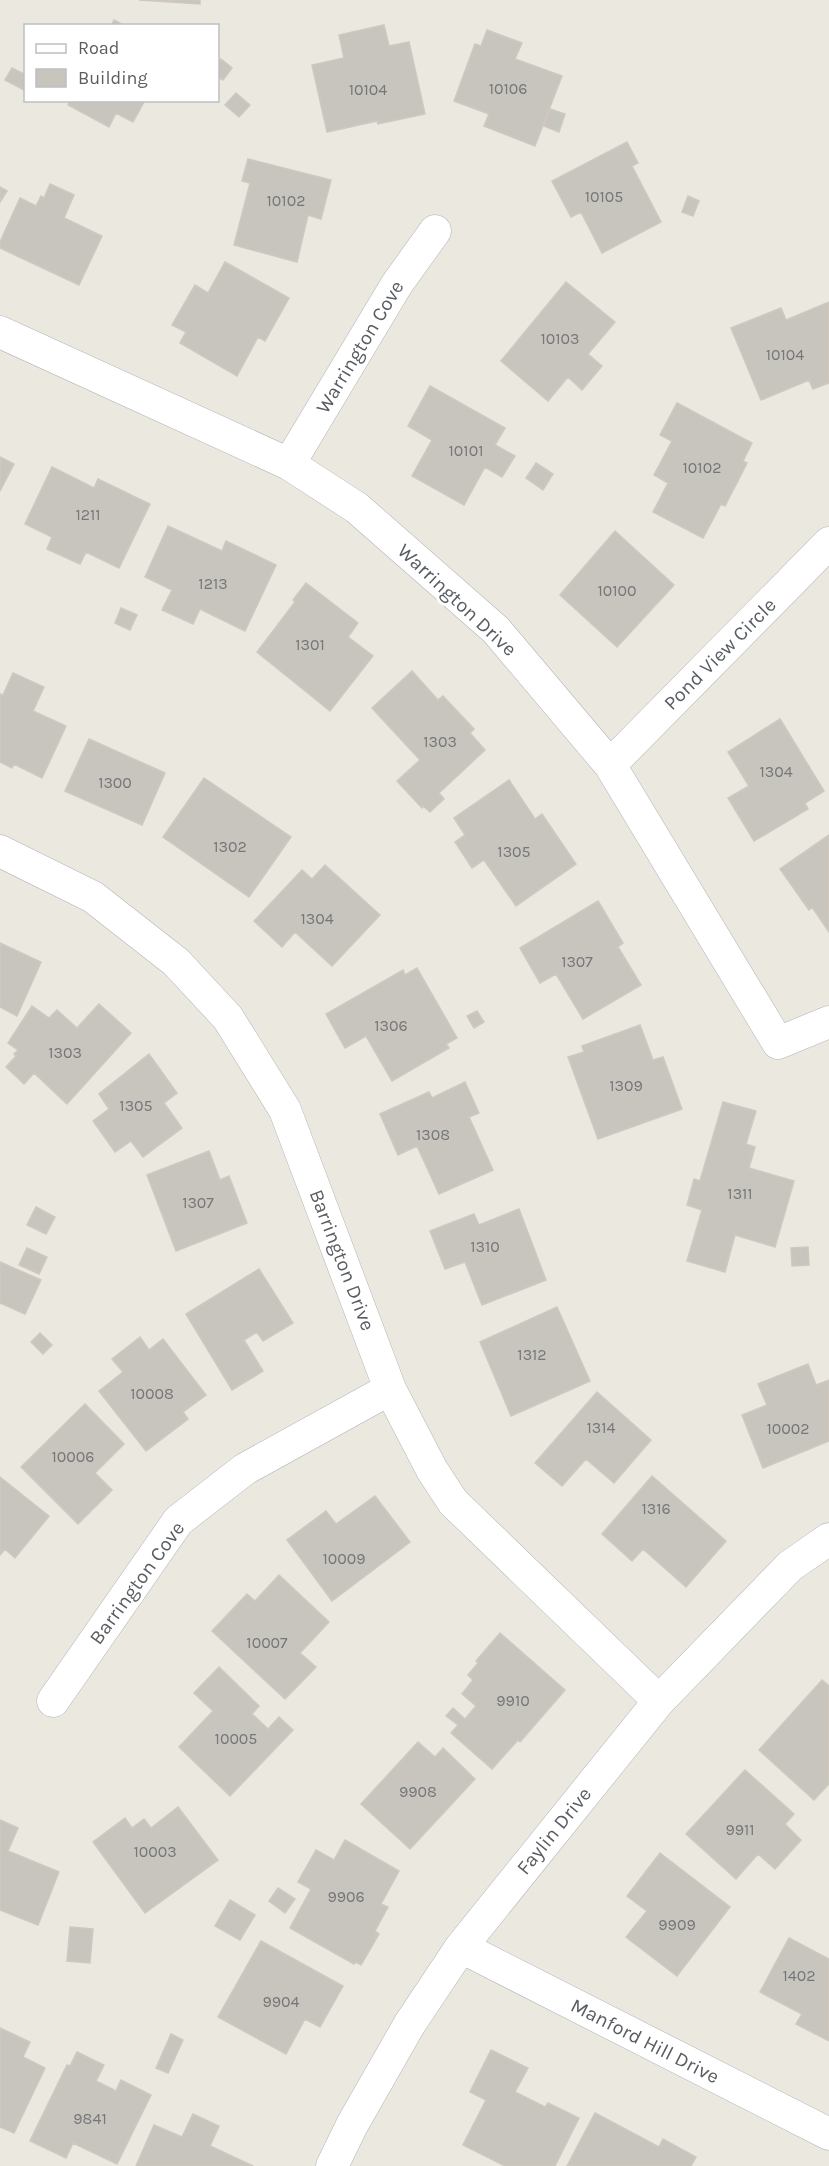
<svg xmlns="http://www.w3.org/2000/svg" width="829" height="2166" viewBox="0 0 829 2166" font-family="Karla,sans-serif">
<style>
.building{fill:#c8c5bf;stroke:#d0c8bf;stroke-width:1.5}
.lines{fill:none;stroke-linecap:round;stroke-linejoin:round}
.street-casing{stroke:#b1b4b7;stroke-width:33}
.street{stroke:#fff;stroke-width:32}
.labels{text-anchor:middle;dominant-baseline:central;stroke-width:6;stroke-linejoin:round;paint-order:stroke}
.number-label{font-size:16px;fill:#757778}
.street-label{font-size:20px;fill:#595d61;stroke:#fff}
</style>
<rect width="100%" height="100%" fill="#ebe8e0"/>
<path class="building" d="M139 0H200V4Z
M114 20 125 26H111Z
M384 25 389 46 409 42 425 114 378 124 377 121 327 132 312 65 344 58 339 35Z
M487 30 522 43 515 59 562 76 535 146 484 126 489 114 454 101 475 44 481 46Z
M221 59 232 68 223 80 218 77V64Z
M12 68 26 75V91L5 80Z
M236 93 250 105 239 117 225 105Z
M70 100H145L133 122 116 113 109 127 68 105Z
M550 109 565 114 559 132 544 126Z
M627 142 638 163 632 166 661 222 602 253 581 212 571 217 552 181Z
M248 159 331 180 321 219 308 215 297 262 234 245 250 183 242 181Z
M50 184 74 195 64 218 102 236 79 285 0 248V242L20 198 36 206 41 196 44 198Z
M0 187 7 191 0 202Z
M688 196 699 201 693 216 682 212Z
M225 262 289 298 265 341 258 337 237 376 180 343 186 332 172 325 195 285 208 293Z
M566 282 615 322 588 354 602 366 582 390 568 377 548 401 501 361Z
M829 302V383L813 389 809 380 761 400 731 328 781 308 786 320Z
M430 386 505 428 495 445 515 456 502 477 485 467 464 505 412 476 432 440 408 426Z
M677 403 752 443 743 461 747 463 743 471 725 506 721 504 703 538 653 512 668 483 654 475 672 441 660 435Z
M0 457 14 464 0 491Z
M536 463 553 474 543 490 526 478Z
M52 467 94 488 98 479 150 504 119 568 86 552 80 564 47 549 52 537 25 524Z
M168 526 222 551 226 541 276 565 245 631 200 609 193 624 162 610 172 590 145 577Z
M615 531 674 585 617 647 560 595Z
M306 583 358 623 348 637 373 656 330 711 257 652 295 602 293 600Z
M121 608 137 615 130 630 115 623Z
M412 671 438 700 443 696 474 729 470 733 485 750 439 793 444 799 430 812 423 806 422 808 397 781 420 760 372 708Z
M13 673 44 687 33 711 66 726 42 778 14 764 12 768 0 762V694L3 695Z
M780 719 824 791 805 803 808 809 754 841 728 798 749 786 728 752Z
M89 739 165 773 142 825 65 791Z
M204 778 291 837 249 897 163 837Z
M509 780 535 819 542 814 576 864 516 906 484 860 472 868 455 842 465 835 454 818Z
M829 835V932L812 907 809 910 780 869Z
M325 865 380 915 332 966 295 932 282 947 254 921 302 870 312 879Z
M598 901 623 943 618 947 641 985 583 1019 556 974 540 983 520 948Z
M0 943 41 962 17 1016 0 1007Z
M417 968 457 1038 446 1044 449 1048 392 1081 366 1036 345 1048 326 1014 403 970 405 975Z
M99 1004 131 1033 67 1104 34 1073 24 1084 6 1067 16 1056 14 1054 18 1050 8 1043 32 1006 49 1018 57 1010 77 1028Z
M477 1011 484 1022 474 1028 467 1016Z
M640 1025 653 1060 663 1057 682 1109 598 1139 568 1057 584 1052 582 1046Z
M149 1054 177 1093 164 1103 182 1128 143 1157 131 1141 115 1152 93 1121 109 1109 99 1094Z
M465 1082 479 1113 469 1117 493 1170 439 1194 417 1146 398 1155 380 1114 429 1092 432 1098Z
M723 1102 756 1111 746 1144 755 1147 749 1168 794 1181 775 1247 735 1235 725 1272 687 1261 702 1210 687 1205 694 1179 700 1181Z
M209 1151 220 1180 229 1176 247 1223 176 1251 147 1175Z
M36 1207 55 1217 46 1234 27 1225Z
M519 1209 546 1280 482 1305 465 1262 445 1269 430 1231 474 1214 479 1225Z
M808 1247 809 1265 792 1266 791 1248Z
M27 1248 47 1257 39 1274 19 1265Z
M0 1262 41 1280 25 1314 0 1303Z
M259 1269 293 1323 263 1341 257 1332 244 1340 263 1371 232 1390 186 1314Z
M557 1307 590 1381 511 1416 480 1342Z
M40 1333 52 1345 43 1354 31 1342Z
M140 1337 149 1350 163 1339 206 1395 183 1412 188 1419 146 1451 99 1391 123 1372 112 1359Z
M808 1364 816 1385 829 1380V1441L763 1468 742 1415 767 1405 758 1384Z
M597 1392 651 1440 614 1483 586 1459 562 1486 535 1463Z
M85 1404 124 1444 95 1473 112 1490 78 1524 21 1467Z
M652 1476 726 1541 686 1587 643 1549 632 1561 602 1534Z
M0 1477 49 1516 15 1558 5 1549 0 1555Z
M375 1496 410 1542 332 1601 287 1540 326 1511 336 1524Z
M279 1575 329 1622 300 1653 316 1667 285 1699 212 1631 247 1594 255 1601Z
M500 1633 565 1690 520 1742 518 1740 492 1769 451 1733 458 1725 446 1716 453 1708 465 1719 476 1706 462 1694 473 1680 468 1675 478 1663 476 1661Z
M219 1667 259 1706 252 1714 268 1729 279 1717 293 1730 230 1796 179 1747 213 1711 194 1693Z
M822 1680 829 1686V1784L814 1800 759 1750Z
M418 1742 435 1757 443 1748 475 1779 410 1849 361 1804Z
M745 1770 794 1814 785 1824 801 1840 775 1869 758 1854 736 1879 686 1834Z
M178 1807 218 1860 145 1913 93 1842 125 1818 132 1828 144 1819 151 1828Z
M0 1820 18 1828 8 1851 59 1872 38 1925 0 1910Z
M345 1840 399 1871 381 1904 388 1907 375 1931 379 1934 361 1965 356 1962 354 1964 290 1928 311 1889 298 1882 316 1850 334 1860Z
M660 1853 730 1907 677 1976 626 1937 647 1911 627 1896Z
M278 1888 295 1899 285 1913 269 1901Z
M230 1900 255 1915 240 1940 215 1926Z
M70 1927 93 1929 90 1963 67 1961Z
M789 1938 829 1959V2041L796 2024 802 2014 760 1992Z
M261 1941 343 1986 320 2027 305 2019 286 2054 218 2017Z
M0 2028 30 2042 23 2057 45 2068 14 2133 0 2127Z
M171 2034 183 2040 168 2073 156 2068Z
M491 2050 528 2068 515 2092 545 2107 548 2103 579 2118 555 2166H505L463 2145 486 2100 470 2092Z
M77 2052 104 2065 96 2081 116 2091 121 2080 151 2095 117 2164 73 2143 66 2158 30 2141 67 2065 70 2066Z
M595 2113 659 2147 663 2139 696 2157 691 2166H567Z
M193 2114 219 2126 210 2146 253 2166H136L154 2125 182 2137Z"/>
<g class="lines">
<g class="street-casing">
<path id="street" d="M0 332 289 464 357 508 496 630 610 765 778 1043 829 1022
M289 464 397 284 435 231
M610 765 829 543
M0 851 93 897 176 962 228 1018 285 1110 390 1389 432 1470 453 1502 659 1701
M53 1701 178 1521 245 1469 390 1389
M461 1947 829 2134
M332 2166 352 2125 409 2025 461 1947 659 1701 790 1566 829 1539"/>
</g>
<use href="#street" class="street"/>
</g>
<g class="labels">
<g class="number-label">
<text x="508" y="88">10106</text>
<text x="368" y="89">10104</text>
<text x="604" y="196">10105</text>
<text x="286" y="200">10102</text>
<text x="560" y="338">10103</text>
<text x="785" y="354">10104</text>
<text x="466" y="450">10101</text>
<text x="702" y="467">10102</text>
<text x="88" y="514">1211</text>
<text x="213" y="583">1213</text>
<text x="617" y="590">10100</text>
<text x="310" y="644">1301</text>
<text x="440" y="741">1303</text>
<text x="776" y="771">1304</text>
<text x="115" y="782">1300</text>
<text x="230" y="846">1302</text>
<text x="514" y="851">1305</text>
<text x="317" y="918">1304</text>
<text x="577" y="961">1307</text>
<text x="391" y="1025">1306</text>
<text x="65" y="1052">1303</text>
<text x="626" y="1085">1309</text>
<text x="136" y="1105">1305</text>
<text x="433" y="1134">1308</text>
<text x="740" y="1193">1311</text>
<text x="198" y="1202">1307</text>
<text x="485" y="1246">1310</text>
<text x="532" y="1354">1312</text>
<text x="152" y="1393">10008</text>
<text x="601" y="1427">1314</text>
<text x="788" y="1428">10002</text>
<text x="73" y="1456">10006</text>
<text x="656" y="1508">1316</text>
<text x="344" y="1558">10009</text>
<text x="267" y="1642">10007</text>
<text x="513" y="1700">9910</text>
<text x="236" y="1738">10005</text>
<text x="418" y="1791">9908</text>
<text x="740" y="1829">9911</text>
<text x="155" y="1851">10003</text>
<text x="346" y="1896">9906</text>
<text x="677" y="1924">9909</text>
<text x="799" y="1975">1402</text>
<text x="281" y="2001">9904</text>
<text x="90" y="2118">9841</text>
</g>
<g class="street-label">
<text transform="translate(360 347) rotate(-59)">Warrington Cove</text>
<text transform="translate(457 600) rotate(43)">Warrington Drive</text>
<text transform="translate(720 654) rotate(-45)">Pond View Circle</text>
<text transform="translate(342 1260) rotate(69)">Barrington Drive</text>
<text transform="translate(137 1583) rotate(-54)">Barrington Cove</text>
<text transform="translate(554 1831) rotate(-51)">Faylin Drive</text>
<text transform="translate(645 2041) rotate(27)">Manford Hill Drive</text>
</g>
</g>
<rect x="24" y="24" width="195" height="78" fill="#ffffff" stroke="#bdbec0" stroke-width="1.5"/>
<rect x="36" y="44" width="30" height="9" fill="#ffffff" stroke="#bdbec0" stroke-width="1.5"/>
<text x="78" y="54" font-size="18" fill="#595d61">Road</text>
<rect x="36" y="69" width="30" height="18" fill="#c8c5bf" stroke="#bdbec0" stroke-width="1.5"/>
<text x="78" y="84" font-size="18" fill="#595d61">Building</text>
</svg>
